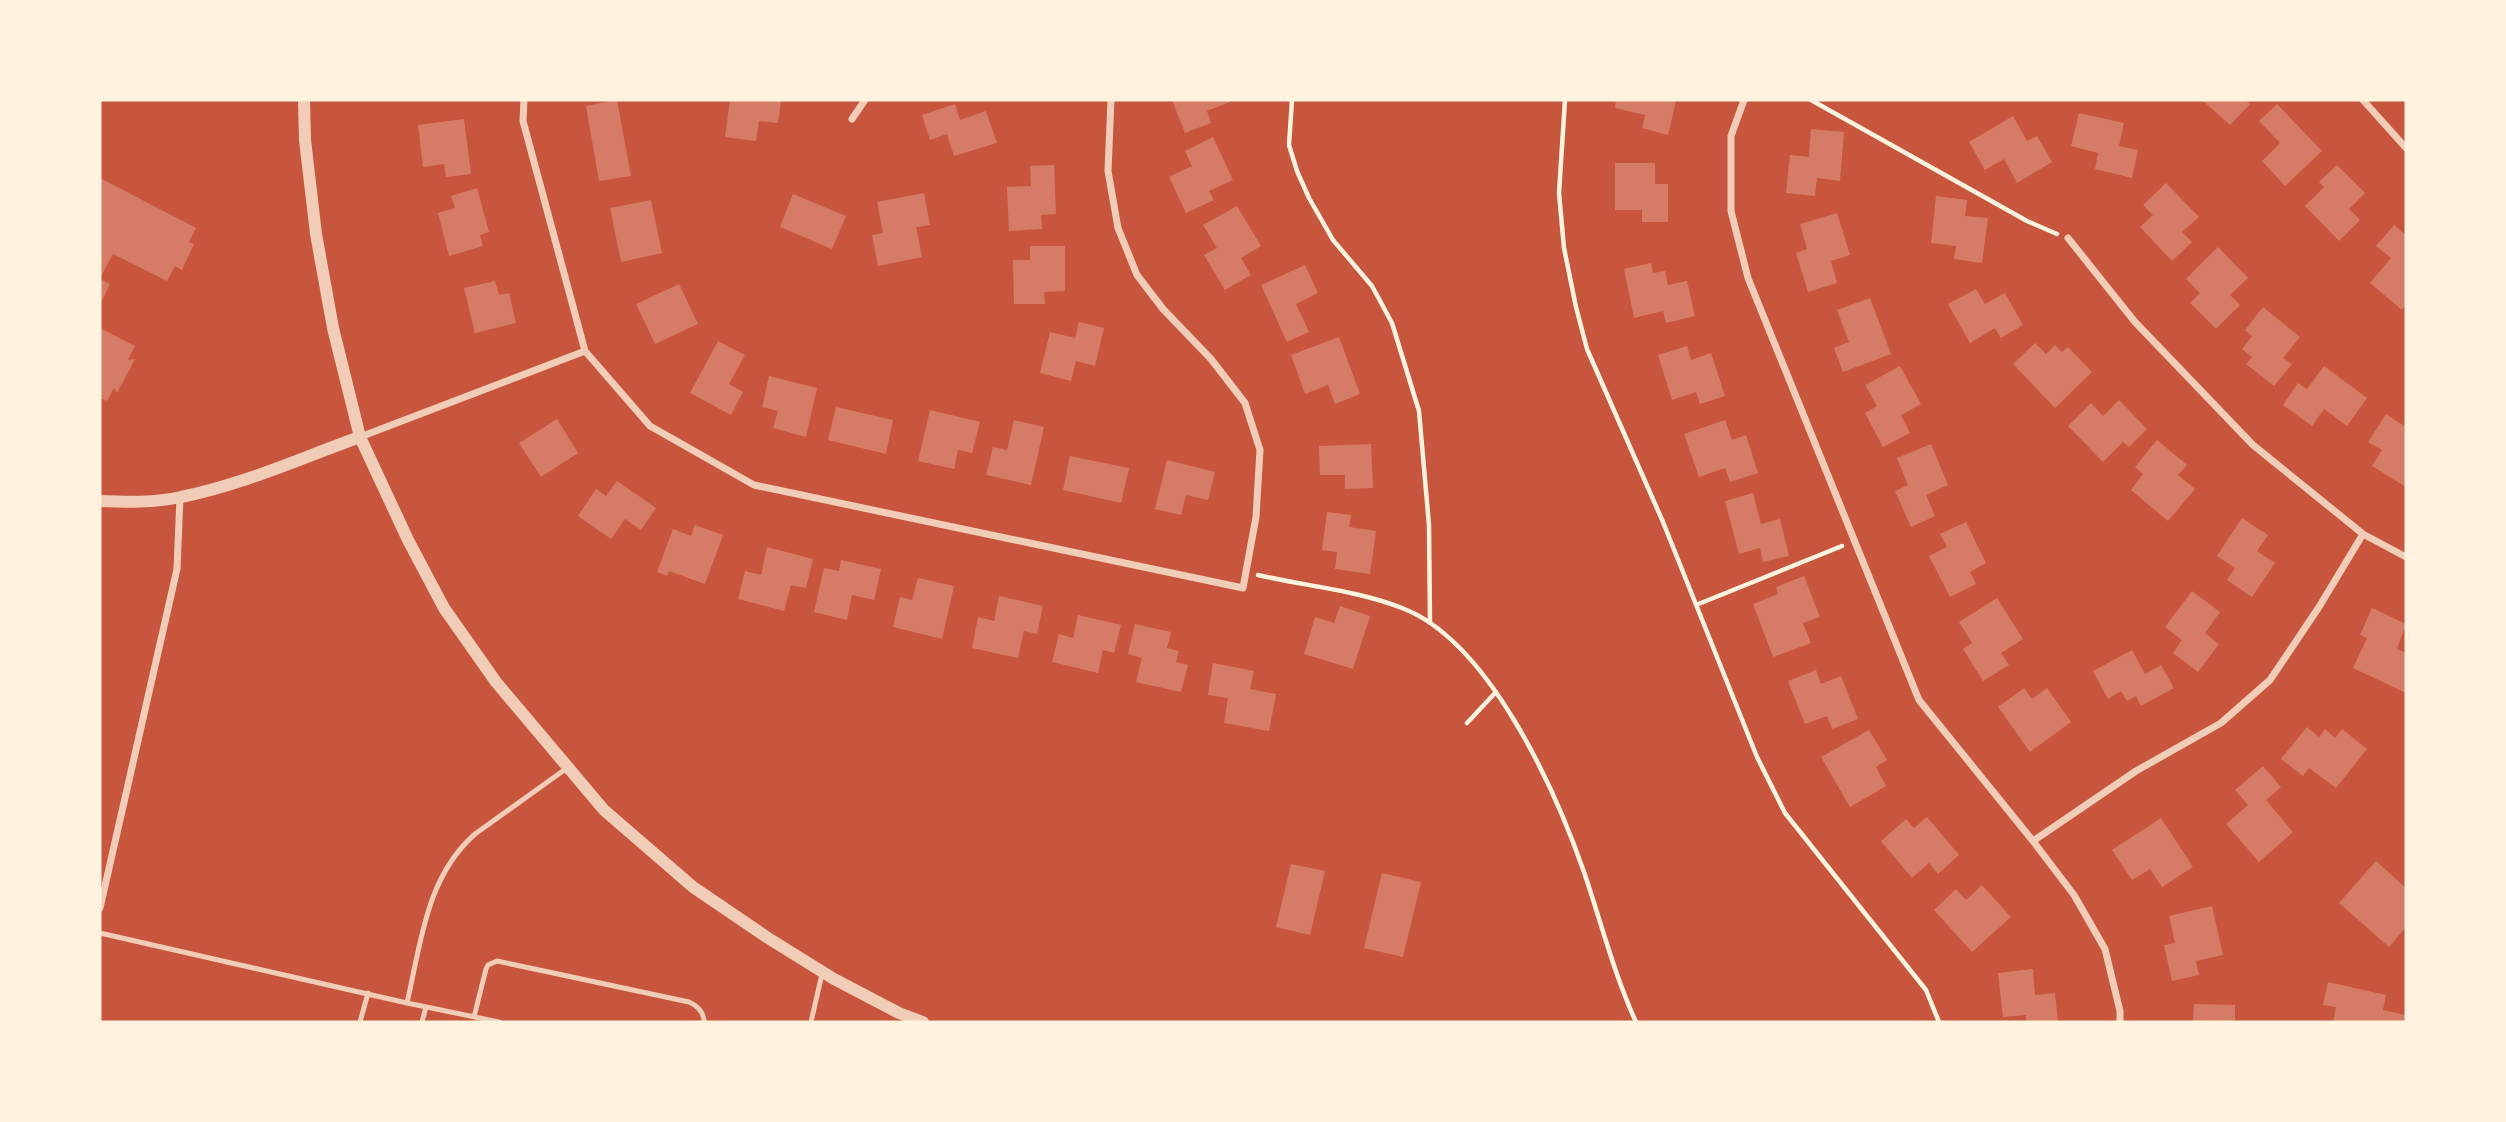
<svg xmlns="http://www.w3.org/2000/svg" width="2506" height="1122" viewBox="0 0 2506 1122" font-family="'Work Sans',sans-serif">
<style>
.building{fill:#d67c66}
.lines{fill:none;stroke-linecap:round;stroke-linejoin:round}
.path{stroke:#fff3e0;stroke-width:4.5}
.service{stroke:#f1ccb7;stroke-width:5}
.minor{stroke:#f1ccb7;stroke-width:7}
.tertiary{stroke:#f1ccb7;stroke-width:12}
</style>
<rect width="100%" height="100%" fill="#c8553d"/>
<path class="building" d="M617 100 631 176 599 181 586 106Z
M730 100H781L778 123 759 121 756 141 725 137Z
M1172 100H1229L1230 102 1207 111 1211 123 1185 133Z
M1616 100 1676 101 1668 135 1642 128 1645 115 1615 108Z
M2202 100H2245L2250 104 2230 125Z
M955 104 960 120 986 111 997 143 954 156 947 134 930 140 922 115Z
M2277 104 2322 151 2285 186 2262 161 2280 143 2259 121Z
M2079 113 2124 123 2119 146 2138 150 2132 178 2095 169 2098 153 2071 146Z
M2013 116 2027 141 2037 136 2052 162 2017 183 2004 159 1985 170 1969 142Z
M464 119 471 174 446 177 444 164 423 167 418 125Z
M1811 129 1844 132 1840 181 1817 178 1815 196 1786 193 1790 155 1809 157Z
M1213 137 1233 180 1209 191 1214 200 1186 213 1169 177 1192 166 1185 151Z
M1615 163H1655V184H1668V222H1642V210H1615Z
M1054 165 1056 214 1041 215 1042 229 1009 231 1007 187 1031 186 1030 166Z
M2337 165 2365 193 2349 209 2360 220 2339 241 2305 206 2324 187 2319 182Z
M100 178 196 228 189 242 194 244 182 270 175 266 167 281 113 254 100 278Z
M2166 183 2199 217 2182 232 2192 242 2172 261 2140 227 2153 215 2143 205Z
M477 188 489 232 480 235 483 246 449 256 438 213 455 208 451 196Z
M924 193 930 225 916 227 922 257 878 266 872 235 883 233 877 202Z
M793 194 846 216 832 249 780 227Z
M1936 196 1967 200 1965 216 1988 218 1982 263 1954 259 1956 246 1931 243Z
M651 200 662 253 621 262 610 208Z
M1237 206 1261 246 1241 258 1251 275 1225 290 1204 255 1217 248 1203 225Z
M1837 213 1850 255 1831 261 1837 283 1808 292 1796 253 1807 249 1800 224Z
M2394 225 2406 235V304L2402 310 2370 283 2391 258 2376 246Z
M1030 246H1065V291L1044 292 1045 304H1014L1013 260H1030Z
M2218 247 2248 278 2230 295 2240 305 2216 329 2190 303 2200 293 2186 279Z
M1651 263 1653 273 1665 271 1668 285 1687 281 1695 316 1666 323 1663 311 1634 318 1624 269Z
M1305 265 1318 293 1296 304 1309 332 1287 342 1261 285Z
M100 279 110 284 100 305Z
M495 281 499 295 509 293 516 323 475 333 464 288Z
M679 284 698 324 655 344 636 304Z
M1976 289 1985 304 2005 293 2023 325 2001 338 1995 328 1970 343 1948 304Z
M1870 298 1891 354 1843 372 1834 348 1849 342 1837 310Z
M2263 307 2300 337 2283 358 2292 364 2274 386 2246 364 2252 357 2242 349 2252 336 2245 330Z
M1079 322 1104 328 1095 366 1076 361 1071 381 1040 373 1050 332 1075 338Z
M100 328 135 346 128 360 135 359 117 393 114 388 107 401 100 398Z
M1339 337 1360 394 1335 404 1328 385 1305 394 1291 355Z
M718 341 745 355 729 384 743 392 731 415 690 393Z
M2035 343 2046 354 2055 345 2062 352 2068 347 2092 372 2055 408 2013 364Z
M1687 346 1691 360 1711 353 1725 396 1700 404 1696 392 1672 400 1658 355Z
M1900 366 1921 404 1901 415 1910 433 1883 447 1865 413 1877 406 1865 385Z
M2324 366 2367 398 2347 426 2324 409 2312 426 2283 405 2298 383 2307 389Z
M769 376 817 388 806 437 773 428 778 411 762 407Z
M2119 400 2147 429 2129 447 2123 442 2103 462 2068 426 2091 403 2103 416Z
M836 407 893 420 886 454 828 440Z
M930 410 980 422 972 453 958 450 954 469 918 461Z
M2386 414 2406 427V487L2372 466 2382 450 2368 442Z
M557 419 578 453 541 477 519 443Z
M1014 420 1044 427 1031 485 986 475 993 447 1007 450Z
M1725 420 1732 440 1746 435 1758 473 1730 482 1725 468 1699 477 1684 434Z
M2157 440 2187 465 2178 475 2195 489 2168 521 2131 490 2143 474 2135 467Z
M1371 444 1373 488 1345 489V475H1320L1319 446Z
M1931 444 1948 485 1926 495 1935 516 1911 527 1895 491 1908 485 1897 458Z
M1070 456 1129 468 1121 503 1063 490Z
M1167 460 1215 472 1208 500 1186 495 1181 515 1155 509Z
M617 481 656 508 641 530 625 519 611 539 578 516 596 489 606 496Z
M1753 493 1761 524 1780 519 1789 556 1763 562 1760 548 1739 554 1725 501Z
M1327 512 1351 515 1349 527 1376 531 1370 574 1335 569 1337 552 1322 550Z
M2242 518 2268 535 2257 551 2275 563 2252 597 2227 580 2235 568 2217 556Z
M1966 522 1986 563 1970 572 1976 584 1950 597 1929 556 1947 547 1940 534Z
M695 525 723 535 705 584 669 571 667 576 657 572 673 529 691 536Z
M767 547 813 559 806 588 791 585 784 611 738 599 745 571 761 575Z
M841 560 881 569 874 600 852 595 847 620 814 612 824 568 839 571Z
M1804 576 1820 617 1803 623 1811 643 1773 657 1753 604 1778 594 1776 587Z
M918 578 954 586 942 639 893 627 900 597 912 600Z
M2192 591 2220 612 2205 633 2219 644 2198 672 2173 653 2182 640 2165 627Z
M999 596 1043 606 1037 634 1024 631 1018 658 972 648 978 617 994 621Z
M1997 598 2023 639 2001 653 2009 665 1983 681 1963 649 1972 643 1959 622Z
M1340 606 1370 616 1353 669 1304 654 1315 617 1334 623Z
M2372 608 2406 624 2397 649 2406 653V693L2353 668 2367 638 2360 635Z
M1078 615 1121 625 1114 653 1103 650 1098 673 1052 662 1059 634 1073 638Z
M1135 624 1171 632 1167 648 1179 651 1176 662 1188 665 1181 692 1136 682 1142 658 1128 654Z
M2132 650 2145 674 2161 665 2174 688 2141 706 2136 696 2127 701 2121 691 2108 699 2093 671Z
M1213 663 1254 671 1250 689 1276 694 1269 731 1224 723 1228 698 1208 695Z
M1816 670 1821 684 1841 676 1858 719 1832 729 1827 716 1805 724 1788 681Z
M2024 688 2032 699 2047 688 2071 722 2030 752 1998 707Z
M2307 727 2319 737 2325 729 2335 738 2342 729 2367 749 2336 788 2309 768 2303 776 2281 759Z
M1869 730 1887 760 1876 767 1886 786 1850 807 1821 757Z
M2263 766 2281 787 2266 800 2293 832 2259 862 2226 824 2248 805 2235 790Z
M1927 817 1959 855 1938 874 1929 863 1912 878 1881 841 1906 819 1914 828Z
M2161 818 2193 867 2162 887 2150 869 2132 880 2112 850Z
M2376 861 2406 888V927L2389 947 2339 903Z
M1291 864 1325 871 1310 935 1276 927Z
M1382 873 1421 882 1403 957 1364 948Z
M1982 885 2011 917 1972 952 1934 910 1956 889 1966 900Z
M2212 906 2223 955 2196 961 2199 975 2172 981 2164 945 2175 943 2169 916Z
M2033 969 2035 995 2055 993 2058 1022H2026V1015L2003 1017 1998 973Z
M2328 982 2386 995 2383 1010 2405 1015 2404 1022H2333L2336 1007 2323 1005Z
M2194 1004 2235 1005V1022H2193Z"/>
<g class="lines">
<path class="path" d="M1292 100 1289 145 1297 171 1309 198 1333 240 1372 286 1392 323 1419 411 1429 525 1430 623
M1565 100 1559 193 1564 248 1576 307 1587 349 1663 522 1757 757 1785 813 1926 990 1939 1022
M1811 100 2027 221 2057 234
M1258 575C1305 586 1356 590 1402 608 1489 641 1555 789 1584 872 1601 922 1614 974 1636 1022
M1696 605 1842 546
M1467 723 1496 692"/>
<path class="service" d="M100 933 407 1003C421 943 426 877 475 834L567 768
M407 1003 499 1022
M474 1017 486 969 488 965 497 961 689 1002C698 1006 704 1012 704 1022
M360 1022 368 993
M422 1022 426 1007
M811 1022 822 974"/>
<path class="minor" d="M524 100 523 121 585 351 650 426 754 485 1243 588 1256 517 1260 450 1245 403 1211 359 1163 309 1137 275 1118 228 1108 171 1111 100
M1744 100 1731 136V211L1748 278 1919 700 2033 841 2074 895 2105 949 2120 1011V1022
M2363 100 2406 148
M852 119 865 100
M2068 238 2135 322 2253 445 2363 534 2406 557
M360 437 585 351
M2033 841 2136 771 2221 723 2270 680 2319 607 2363 534
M100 908 177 569 180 497"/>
<path class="tertiary" d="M304 100 305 140 316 234 333 328 360 437 408 540 444 608 496 682 604 810 693 887 768 938 834 979 899 1013 923 1022
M100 501C127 502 154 503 181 497 242 485 301 458 360 437"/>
</g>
<rect width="2506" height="1122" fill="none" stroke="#fff3e0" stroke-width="203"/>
</svg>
